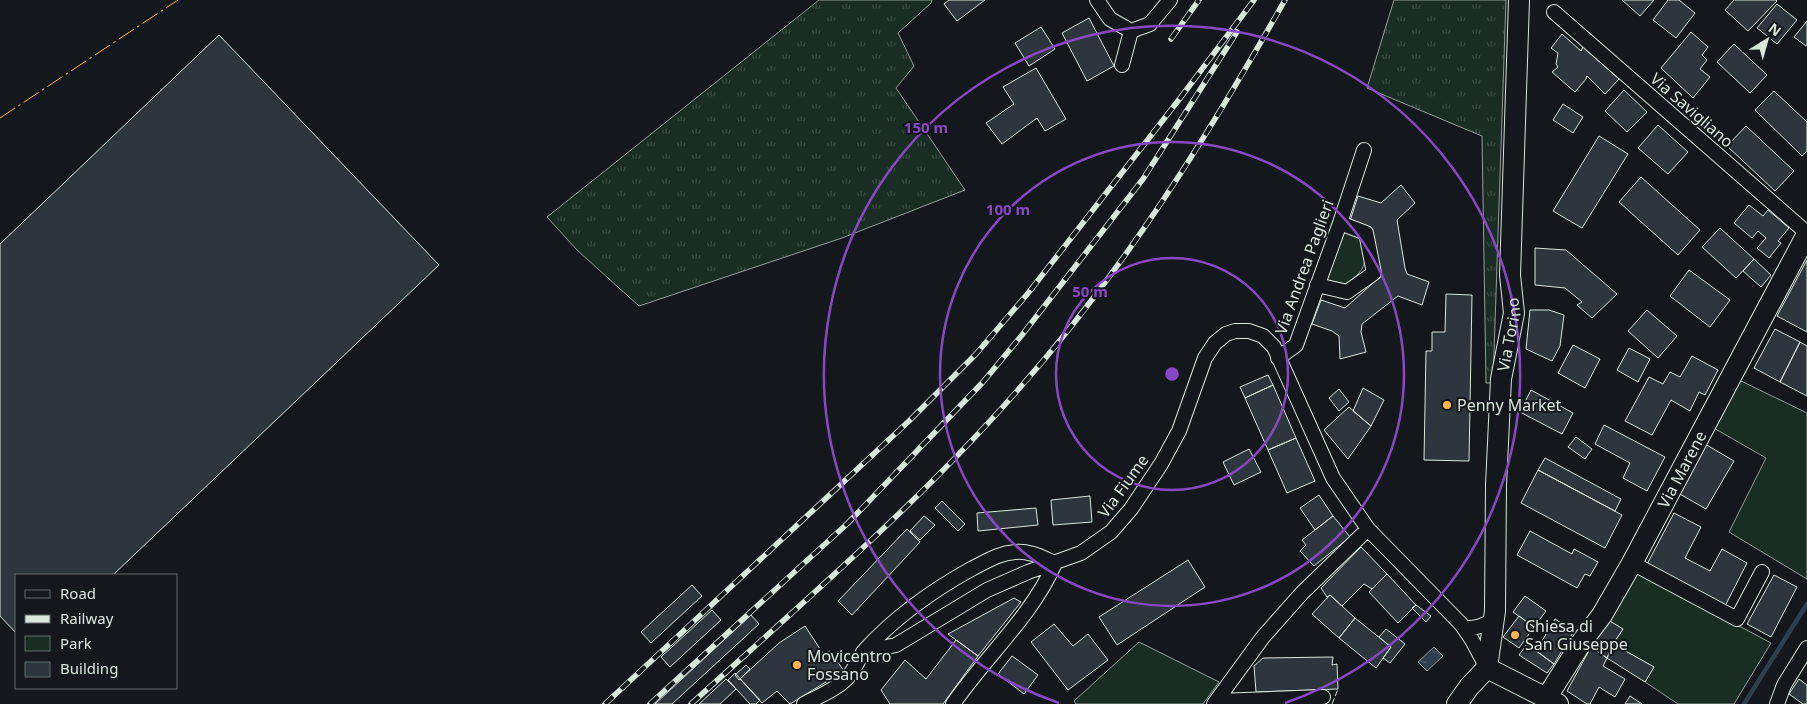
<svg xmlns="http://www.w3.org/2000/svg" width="1807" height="704" viewBox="0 0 1807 704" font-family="'Noto Sans',sans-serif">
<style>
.grass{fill:url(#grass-tufts);stroke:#939e99}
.green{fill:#1a2d24;stroke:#939e99}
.water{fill:url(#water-ripples);stroke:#939e99}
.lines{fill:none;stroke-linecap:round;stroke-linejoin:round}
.stream{stroke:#2f3f4d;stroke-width:4.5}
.building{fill:#2c363c;stroke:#d8e6dc}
.street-casing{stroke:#d8e6dc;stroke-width:16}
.secondary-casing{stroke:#d8e6dc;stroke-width:22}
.street{stroke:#14181c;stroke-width:14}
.secondary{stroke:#14181c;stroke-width:20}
.rail-casing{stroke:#d8e6dc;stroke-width:5.5}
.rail{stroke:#14181c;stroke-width:4;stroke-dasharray:11;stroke-linecap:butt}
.fence{stroke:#d8e6dc;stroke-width:1;stroke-dasharray:6 2.5;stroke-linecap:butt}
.power{stroke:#ffb74d;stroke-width:1;stroke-dasharray:18 4 2.5 4;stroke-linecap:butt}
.ring{fill:none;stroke:#8948c3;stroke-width:2.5}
.poi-dot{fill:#ffb74d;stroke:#14181c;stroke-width:2}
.labels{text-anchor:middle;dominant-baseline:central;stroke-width:4;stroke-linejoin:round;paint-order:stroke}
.street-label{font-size:16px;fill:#d8e6dc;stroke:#14181c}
.poi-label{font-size:16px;fill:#d8e6dc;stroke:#14181c;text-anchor:start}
.centre{fill:#8948c3;stroke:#14181c;stroke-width:2.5}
.ring-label{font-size:15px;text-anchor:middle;font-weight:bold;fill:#8948c3;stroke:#14181c;stroke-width:4;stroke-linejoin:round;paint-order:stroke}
</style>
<defs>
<pattern id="grass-tufts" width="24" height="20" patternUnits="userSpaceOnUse" patternTransform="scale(1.25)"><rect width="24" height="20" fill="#1a2d24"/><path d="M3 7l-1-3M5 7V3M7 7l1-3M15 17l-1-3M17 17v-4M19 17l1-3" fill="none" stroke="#3b4b43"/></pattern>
<pattern id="water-ripples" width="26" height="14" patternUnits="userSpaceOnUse" patternTransform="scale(1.25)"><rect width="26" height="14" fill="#2f3f4d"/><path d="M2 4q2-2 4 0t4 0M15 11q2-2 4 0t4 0" fill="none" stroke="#4c5b66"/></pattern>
</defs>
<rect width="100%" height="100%" fill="#14181c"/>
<path class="grass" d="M819 0H932L931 3 898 33 914 66 896 88 965 190 842 238 639 306 577 250 547 217Z
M1394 0H1506L1493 383H1486L1482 136 1367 88Z"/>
<path class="green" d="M1345 230 1361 236C1367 263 1368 269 1345 284L1327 280Z
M1739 380 1807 413V579L1729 532 1766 458 1712 427Z
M1636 571 1771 643 1734 704H1678L1645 682 1654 667 1613 644 1623 629 1608 620Z
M1139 642 1219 682 1203 704H1076L1074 701Z"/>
<path class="water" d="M1434 647 1443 656 1427 671 1418 662Z"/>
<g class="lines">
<path class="stream" d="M1744 704 1807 604"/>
</g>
<path class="building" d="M949 0H985L957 21 944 4Z
M1622 0H1654L1640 16Z
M1668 0H1679L1695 13 1676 38 1653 20Z
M1734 0H1776L1777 1 1748 31 1725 10Z
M1777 4 1797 20 1777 44 1757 28Z
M1089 18 1114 66 1087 81 1062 33Z
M1807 21V45L1806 46 1794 37Z
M1041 27 1055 49 1029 66 1015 43Z
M1691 32 1708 47 1702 55 1707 60 1700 69 1710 77 1693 98 1661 68Z
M1562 34 1581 51 1583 47 1619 79 1605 94 1587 76 1586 79 1575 92 1552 72 1558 67 1556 64 1558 53 1551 48Z
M219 35 439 265 113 575H16V633L0 616V244Z
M1734 44 1767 75 1750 93 1717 62Z
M1036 68 1066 119 1045 131 1037 118 1002 144 986 123 1014 104 1003 87Z
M1624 90 1647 112 1627 132 1605 111Z
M1774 91 1807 122V151L1802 156 1755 110Z
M1563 104 1583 117 1573 133 1553 120Z
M1658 125 1688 152 1668 174 1638 148Z
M1746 126 1794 171 1775 191 1727 146Z
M1599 136 1628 154 1582 228 1553 211Z
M1641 177 1700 230 1678 255 1619 202Z
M1401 185 1415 203 1397 220 1405 268 1407 274 1429 282 1422 305 1398 296 1362 324 1361 332 1366 352 1340 359 1339 336 1332 331 1312 324 1321 300 1345 308 1381 276 1373 233 1368 226 1350 221 1358 196 1381 203Z
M1749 205 1763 216 1768 210 1789 228 1778 241 1781 243 1769 258 1757 248 1766 238 1758 231 1752 238 1734 223Z
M1720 228 1754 259 1736 278 1702 247Z
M1535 248 1566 250 1617 294 1592 318 1577 305 1582 302 1565 288 1535 285Z
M1754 259 1771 275 1761 287 1743 271Z
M1807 260V332L1777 316Z
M1689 270 1730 300 1710 327 1670 296Z
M1446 294 1472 295 1469 461 1424 460 1426 351H1432V332H1445Z
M1530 310H1549L1564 315 1560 346 1552 361 1526 349Z
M1647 310 1677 336 1658 358 1628 331Z
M1775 329 1800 342 1780 382 1754 368Z
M1800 342 1807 346V396L1780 382Z
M1573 345 1600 359 1585 388 1558 373Z
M1629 348 1650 359 1638 382 1617 370Z
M1692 356 1718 370 1705 395 1699 392 1690 411 1671 400 1652 435 1625 421 1649 377 1663 384 1670 372 1680 377Z
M1268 375 1273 385 1245 398 1240 387Z
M1273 385 1296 438 1268 450 1245 398Z
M1363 388 1384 400 1371 426 1353 411Z
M1339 389 1349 402 1339 411 1329 398Z
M1531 390 1573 413 1562 434 1520 412Z
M1349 407 1371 426 1348 459 1324 430Z
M1604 425 1665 457 1647 491 1623 478 1630 463 1595 444Z
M1576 437 1592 449 1585 459 1568 447Z
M1296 438 1315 481 1287 493 1268 450Z
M1705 444 1734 461 1706 509 1678 493Z
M1249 449 1261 472 1234 485 1223 462Z
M1545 458 1621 499 1615 511 1538 470Z
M1538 470 1622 515 1605 548 1521 503Z
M1319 495 1333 516 1315 530 1300 508Z
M1090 496 1092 522 1053 525 1051 500Z
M942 501 965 524 958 531 935 508Z
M1036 508 1038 525 978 531 977 513Z
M1674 513 1701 527 1685 558 1710 571 1722 549 1747 563 1723 610 1645 568Z
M924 516 935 525 920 540 910 531Z
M1333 516 1350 537 1314 566 1300 551 1306 545 1302 540Z
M907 529 920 542 852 615 838 601Z
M1530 531 1572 554 1574 549 1598 562 1590 576 1585 574 1577 588 1517 555Z
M1361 547 1387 574 1372 589 1364 584 1342 606 1330 595 1327 597 1321 588Z
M1188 560 1205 587 1117 645 1099 617Z
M1387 574 1416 605 1398 623 1369 592Z
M1774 575 1797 587 1771 637 1747 624Z
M692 585 702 596 651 643 641 632Z
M1330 595 1355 618 1339 638 1312 614Z
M1525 596 1546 611 1534 627 1513 612Z
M1014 598 1021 602 978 656 948 634Z
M1416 605 1431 616 1426 622 1412 608Z
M712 610 721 620 670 667 661 657Z
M751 615 759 624 672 704H655Z
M1519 616 1534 627 1519 648 1503 637Z
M1355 618 1391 647 1376 668 1339 638Z
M1555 619 1574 631 1554 664 1536 651Z
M1608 620 1623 629 1613 644 1607 658 1591 647Z
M1054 624 1073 646 1088 634 1108 660 1068 690 1031 642Z
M805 626 824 655 830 651 844 671 790 704 777 691 762 703 740 679 779 643Z
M1386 629 1405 644 1390 663 1383 658 1391 647 1379 637Z
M956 640 978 656 943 704H890L881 690 905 660 926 679Z
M1527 644 1554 664 1547 673 1519 655Z
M1613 644 1654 667 1645 682 1607 658Z
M1591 647 1607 658 1603 666 1625 679 1615 697 1599 687 1590 704H1587L1567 691Z
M1012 656 1038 675 1024 694 998 674Z
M1333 657 1332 665 1337 664 1338 689 1256 692 1254 666 1263 658Z
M746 665 750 669 739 680 735 675Z
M735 673 760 700 756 704H750L728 680Z
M726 679 736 689 720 704H699Z
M1799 679 1807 685V704H1803L1789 694Z
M1630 696 1642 704H1625Z"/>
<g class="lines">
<g class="street-casing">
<path id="street" d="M1097 0 1110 19 1131 31 1150 24 1170 0
M1554 12 1807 233
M1122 65 1131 31
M1317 285 1347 292 1374 273 1366 233 1340 223
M1278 358 1296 345 1340 223 1364 150
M1632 563 1737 619 1762 572
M1464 628C1477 628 1484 626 1494 619
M863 652 896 645 987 590 1028 572 1081 553 1111 532 1131 509 1161 464 1179 431 1205 358 1215 343 1226 334 1235 331H1249L1263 336 1274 347 1333 478 1368 529 1461 624 1472 640 1487 668
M1217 701 1323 697
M804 704C817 697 833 691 844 681 854 673 857 660 865 650 896 616 933 590 973 568 987 561 999 553 1015 552 1029 550 1043 558 1055 563
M953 704C986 656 1032 616 1055 563
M1214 704 1263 637 1302 593 1368 529
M1777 704 1784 685 1807 648"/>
</g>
<g class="secondary-casing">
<g id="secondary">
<path id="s1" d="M1487 668 1495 611 1496 485 1501 379 1514 313 1510 275 1519 0"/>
<path d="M1487 668 1558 704"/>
<path id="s2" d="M1547 697 1583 640 1602 615 1632 563 1807 234"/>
<path d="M1457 704 1469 687 1487 668"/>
</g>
</g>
<use href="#street" class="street"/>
<use href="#secondary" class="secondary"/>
<g class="rail-casing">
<path id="rail" d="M1171 39 1199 0
M605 704 909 421 976 354 1029 292 1181 97 1254 0
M650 704 848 523 983 382 1022 335 1143 179 1237 32
M691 704C802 603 918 504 1017 391 1122 273 1207 138 1285 0"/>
</g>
<use href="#rail" class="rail"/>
<path class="fence" d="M1332 704 1338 689"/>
<path class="power" d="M0 118 178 0"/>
</g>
<g class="ring">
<circle cx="1172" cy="374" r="116"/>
<circle cx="1172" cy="374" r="232"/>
<path d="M1059 703A348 348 0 1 1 1285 703"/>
</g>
<g class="poi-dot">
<circle cx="1447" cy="405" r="5"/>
<circle cx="1515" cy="635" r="5"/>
<circle cx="797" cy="665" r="5"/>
</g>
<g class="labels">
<g class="street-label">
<text transform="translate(1692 110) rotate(41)">Via Savigliano</text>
<text transform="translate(1304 267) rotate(-70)">Via Andrea Paglieri</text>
<text stroke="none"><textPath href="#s1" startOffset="335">Via Torino</textPath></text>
<text stroke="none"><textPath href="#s2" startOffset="265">Via Marene</textPath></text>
<text transform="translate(1123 486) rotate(-54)">Via Fiume</text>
</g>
<g class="poi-label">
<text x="1457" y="405">Penny Market</text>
<text x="1525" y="626">Chiesa di<tspan x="1525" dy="18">San Giuseppe</tspan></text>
<text x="807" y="656">Movicentro<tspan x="807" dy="18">Fossano</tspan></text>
</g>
</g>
<circle cx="1172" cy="374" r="8" class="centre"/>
<g class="ring-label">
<text x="926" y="133">150 m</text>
<text x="1008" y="215">100 m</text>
<text x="1090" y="297">50 m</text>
</g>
<rect x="15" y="574" width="162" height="115" fill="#14181c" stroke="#626a69"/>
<rect x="25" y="590" width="25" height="8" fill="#14181c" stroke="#626a69"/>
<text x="60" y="599" font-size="15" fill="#d8e6dc">Road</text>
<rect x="25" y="615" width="25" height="8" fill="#d8e6dc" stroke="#626a69"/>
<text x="60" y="624" font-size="15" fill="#d8e6dc">Railway</text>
<rect x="25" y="636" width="25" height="15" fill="#1a2d24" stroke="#626a69"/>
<text x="60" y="649" font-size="15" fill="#d8e6dc">Park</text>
<rect x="25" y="662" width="25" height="15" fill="#2c363c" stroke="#626a69"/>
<text x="60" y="674" font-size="15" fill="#d8e6dc">Building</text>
<g transform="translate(1767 40) rotate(37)" stroke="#14181c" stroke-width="4" paint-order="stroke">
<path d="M0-4L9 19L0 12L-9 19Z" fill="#d8e6dc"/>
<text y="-8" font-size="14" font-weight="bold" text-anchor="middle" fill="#d8e6dc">N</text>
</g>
</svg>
